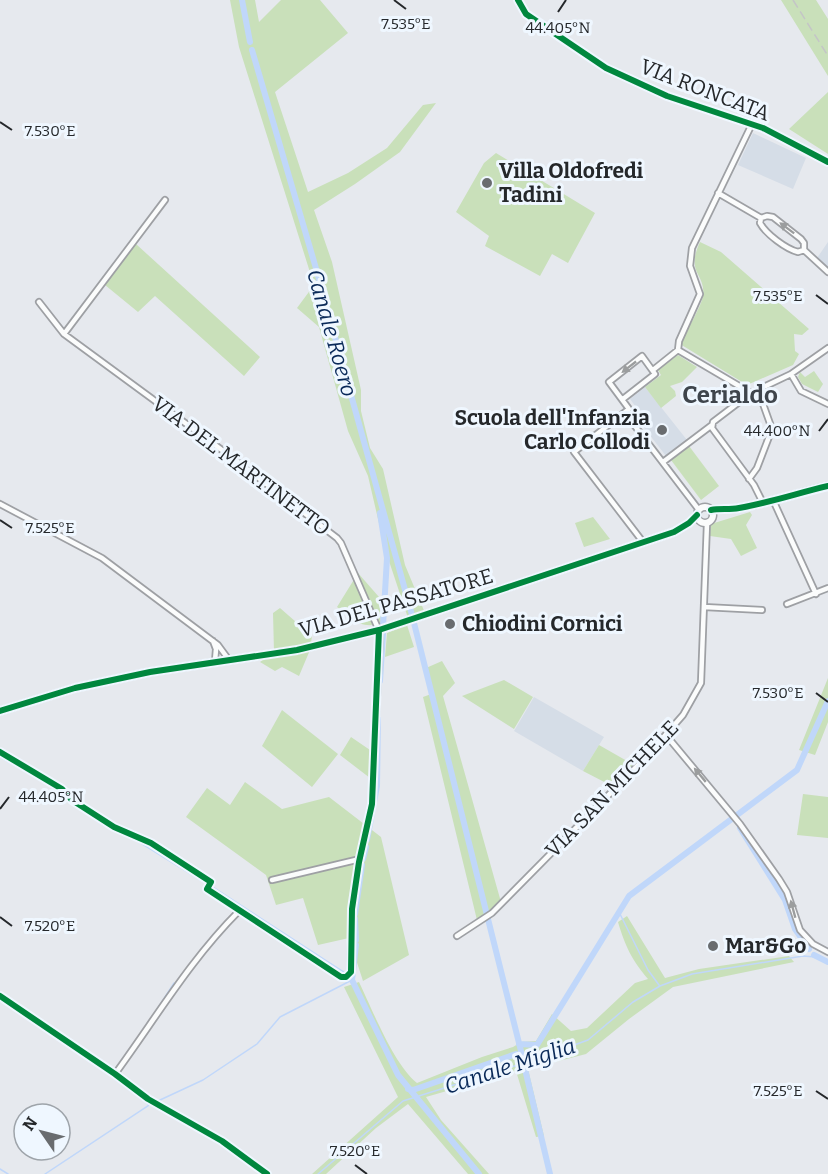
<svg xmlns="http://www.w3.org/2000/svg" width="828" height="1174" viewBox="0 0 828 1174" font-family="Bitter,serif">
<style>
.built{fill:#d5dde7}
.green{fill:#c9e0ba}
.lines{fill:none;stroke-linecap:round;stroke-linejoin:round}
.stream{stroke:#c0d7fa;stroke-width:1.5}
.canal{stroke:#c0d7fa;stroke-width:6}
.minor-casing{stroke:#9ea0a4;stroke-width:8}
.tertiary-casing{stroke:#9ea0a4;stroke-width:9}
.minor{stroke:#fbfcfc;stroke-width:4.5}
.tertiary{stroke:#fbfcfc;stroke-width:6}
.rail{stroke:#c4c5c7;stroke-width:1.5;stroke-dasharray:9 4.5;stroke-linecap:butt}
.cycleway-casing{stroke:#eff7ff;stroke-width:10}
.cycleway{stroke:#00873e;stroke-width:6}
.oneway{fill:#9b9d9e}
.ticks{fill:none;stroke:#25282b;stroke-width:2}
.poi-dot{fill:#696c6f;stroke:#eff7ff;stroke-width:2}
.labels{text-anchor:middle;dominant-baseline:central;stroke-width:6;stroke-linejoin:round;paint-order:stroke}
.street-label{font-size:21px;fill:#25282b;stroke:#eff7ff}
.poi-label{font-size:21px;font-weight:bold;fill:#25282b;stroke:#eff7ff;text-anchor:start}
.water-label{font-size:22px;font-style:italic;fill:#092958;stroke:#eff7ff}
.quarter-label{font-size:24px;font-weight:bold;fill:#3f454c;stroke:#eff7ff}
.ticks-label{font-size:15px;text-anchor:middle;fill:#25282b;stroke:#eff7ff;stroke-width:6;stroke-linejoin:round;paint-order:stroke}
</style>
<rect width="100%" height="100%" fill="#e6e9ee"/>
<path class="built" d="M753 133 806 158 793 189 738 165Z
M828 242V268L817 258Z
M645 387 687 440 666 456 638 420 641 414 630 399Z
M534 697 604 737 583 771 514 731Z"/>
<path class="green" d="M230 0H255L259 22 281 0H320L348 33 275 92 308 192 348 173 387 148 423 105 436 103 400 152 355 184 314 210 332 262 361 390V411L370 448 383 469 405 565 425 613 408 618 385 549 368 476 348 431 319 327 297 308 314 285 239 47Z
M781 0H816L828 19V76Z
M828 92V154L789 129Z
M496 153 595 213 568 263 552 254 540 276 485 246 489 236 456 212 484 163Z
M700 242 721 252 809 329 802 335 794 334 795 351 799 354 793 365 747 385 680 344C686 332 701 307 703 296 706 273 685 274 700 242Z
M136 244 260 357 244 376 155 296 138 312 105 285Z
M678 355 697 367 682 382 670 386 675 391 676 396 661 408 645 387 661 375 658 370Z
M814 371 823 384 818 392 802 384 798 377 800 372 805 377Z
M689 446 719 486 701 500 671 460Z
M750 512 752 515 746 525 757 548 741 556 731 539 710 536 711 524Z
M593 517 610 539 584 547 575 523Z
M358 573 379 597 381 623C361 630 352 619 337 607Z
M280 608 312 636 310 650 299 676 282 667 275 671 260 662 274 652 273 613Z
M407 625 414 647 385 657 387 633Z
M442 661 455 683 443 696 501 902 492 911 477 920 423 697 434 693 426 668Z
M828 678V722L815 755 799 750Z
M504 680 533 697 514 729 462 696Z
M282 710 338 754 312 787 262 746Z
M351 737 370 750V778L340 755Z
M599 745 634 765 612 786 583 771Z
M245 782 282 809 329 797 381 837 409 955 363 981 349 938 318 945 303 898 276 905 266 875 186 817 207 788 230 805Z
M803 794 828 797V838L797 835Z
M627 916 665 978 699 969 789 956 794 962 673 987 629 1019 586 1054 528 1069 544 1136 536 1137 516 1071 426 1097 441 1120 489 1174H468L408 1104 376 1128 326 1174H312L398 1097 344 987 359 982C372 1009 394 1065 417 1083L482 1057 513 1047 521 1042 536 1041 552 1014 571 1031 587 1028 635 983 648 979C632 960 625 946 618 922Z"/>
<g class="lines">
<path class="stream" d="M0 757 40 780
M50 785 63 798 103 825 136 840 207 884
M211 886 345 973
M619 912 648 970 659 985
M14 1010 111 1076 149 1105
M147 1025 174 983
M160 1100 203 1080 257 1044 280 1017 352 980
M0 1169 8 1174
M45 1174 149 1105
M318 1174 403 1101 530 1061 588 1040 633 1002 660 986 692 974 803 956 816 957"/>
<path class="canal" d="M242 0 250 42
M252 50 315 265 412 615
M380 513 387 558 383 626
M414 623 523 1059
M380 681 383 633
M740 828 785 900 795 929 809 949
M367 840 377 786 378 719
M363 859 366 847
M355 914 362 865
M355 919 356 940
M356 945 352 980 398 1075 479 1174
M814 955 828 962
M519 1044 537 1045 629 896 797 770 828 701
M524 1065 550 1174
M408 1089 413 1090 516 1054"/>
<g class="minor-casing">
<path id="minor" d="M518 0 526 14 606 68 667 96 763 128 828 162
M718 193 761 218 767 216 773 217 801 239 804 243V250L828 272
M761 218 760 223C766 234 786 249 798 252L804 250
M64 334 165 200
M678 350 751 393
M653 370 678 350 679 341 700 294 690 266 692 248 752 124
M791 374 801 391 828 404
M623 399 655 374 642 356 609 382 629 409 574 452 643 542
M625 413 699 510
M663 462 712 425
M749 479 757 468 772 429 758 390
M773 500 816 594
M763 503 754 485 712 428 713 422 751 393 791 374 828 348
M0 504 102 558 218 645 229 660
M787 604 828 588
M704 607 762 610
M213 641 216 649 215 661
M666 735 740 824 779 879 787 892 800 930 813 944 828 952
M0 752 62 789 72 800 114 827 151 843 211 882 207 889 341 977H346L350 973 352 909 359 862 372 804 380 633 341 543 337 538 226 453 64 334 39 302
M272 880 360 859
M457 936 492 913 647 756 683 715 701 683 707 523
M0 996 115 1074 148 1099 222 1141 267 1174
M115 1074C156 1018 190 960 239 911"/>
</g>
<g class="tertiary-casing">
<path id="tertiary" d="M697 515a8 8 0 1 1 16 0a8 8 0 1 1-16 0Z
M711 510C720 508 729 510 739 508 769 503 798 493 828 486
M0 711 75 688 150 672 297 650 379 630 674 532 689 523 697 515"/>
</g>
<use href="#minor" class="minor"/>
<use href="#tertiary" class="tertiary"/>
<path class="rail" d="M793 0 828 56"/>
<g class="cycleway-casing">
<path id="cycleway" d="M518 0 526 14 606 68 667 96 763 128 828 162
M711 510C720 508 729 510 739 508 769 503 798 493 828 486
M0 711 75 688 150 672 297 650 379 630 674 532 689 523 697 515
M0 752 62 789 72 800 114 827 151 843 211 882 207 889 341 977H346L351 972 352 909 359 862 372 804 379 630
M0 996 115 1074 148 1099 222 1141 267 1174"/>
</g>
<use href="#cycleway" class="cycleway"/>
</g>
<defs><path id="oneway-solid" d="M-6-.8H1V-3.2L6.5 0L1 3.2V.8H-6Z" transform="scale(1.5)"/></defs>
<g class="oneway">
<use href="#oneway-solid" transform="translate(787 228) rotate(-143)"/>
<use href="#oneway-solid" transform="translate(629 367) rotate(142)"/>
<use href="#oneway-solid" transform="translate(700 775) rotate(-130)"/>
<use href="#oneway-solid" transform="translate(793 909) rotate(-105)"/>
</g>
<path class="ticks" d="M394 0 406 9M558 12 566 0M0 122 12 130M816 295 828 304M819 431 828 419M0 520 12 528M816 693 828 702M0 809 9 797M0 917 12 926M816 1091 828 1099M355 1165 367 1174"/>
<g class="poi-dot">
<circle cx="487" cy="183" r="6"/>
<circle cx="662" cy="430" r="6"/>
<circle cx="450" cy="624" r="6"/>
<circle cx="713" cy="946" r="6"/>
</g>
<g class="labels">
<g class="street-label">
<text transform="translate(705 90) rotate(21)">VIA RONCATA</text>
<text transform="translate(241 466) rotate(37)">VIA DEL MARTINETTO</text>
<text transform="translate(396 603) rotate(-16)">VIA DEL PASSATORE</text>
<text transform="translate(612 789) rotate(-46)">VIA SAN MICHELE</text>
</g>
<g class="poi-label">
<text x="499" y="171">Villa Oldofredi<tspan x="499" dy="24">Tadini</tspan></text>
<text x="650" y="418" text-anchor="end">Scuola dell'Infanzia<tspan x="650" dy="24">Carlo Collodi</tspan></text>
<text x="462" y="624">Chiodini Cornici</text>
<text x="725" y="946">Mar&amp;Go</text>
</g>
<g class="water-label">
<text transform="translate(332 333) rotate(74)">Canale Roero</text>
<text transform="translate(510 1066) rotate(-18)">Canale Miglia</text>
</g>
<g class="quarter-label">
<text x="730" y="395">Cerialdo</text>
</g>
</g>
<g class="ticks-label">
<text x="406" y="29">7.535°E</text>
<text x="558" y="33">44.405°N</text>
<text x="50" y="136">7.530°E</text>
<text x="778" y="301">7.535°E</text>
<text x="777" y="436">44.400°N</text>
<text x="50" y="533">7.525°E</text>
<text x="778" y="698">7.530°E</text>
<text x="51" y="802">44.405°N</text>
<text x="50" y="931">7.520°E</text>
<text x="778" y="1096">7.525°E</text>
<text x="355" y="1156">7.520°E</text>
</g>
<g transform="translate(42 1132) rotate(305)"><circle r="28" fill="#eff7ff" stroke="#9ea4aa" stroke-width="1.5"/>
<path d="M0-4.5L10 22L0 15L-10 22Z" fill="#696c6f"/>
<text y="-9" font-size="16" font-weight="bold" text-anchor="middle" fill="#25282b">N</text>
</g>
</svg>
